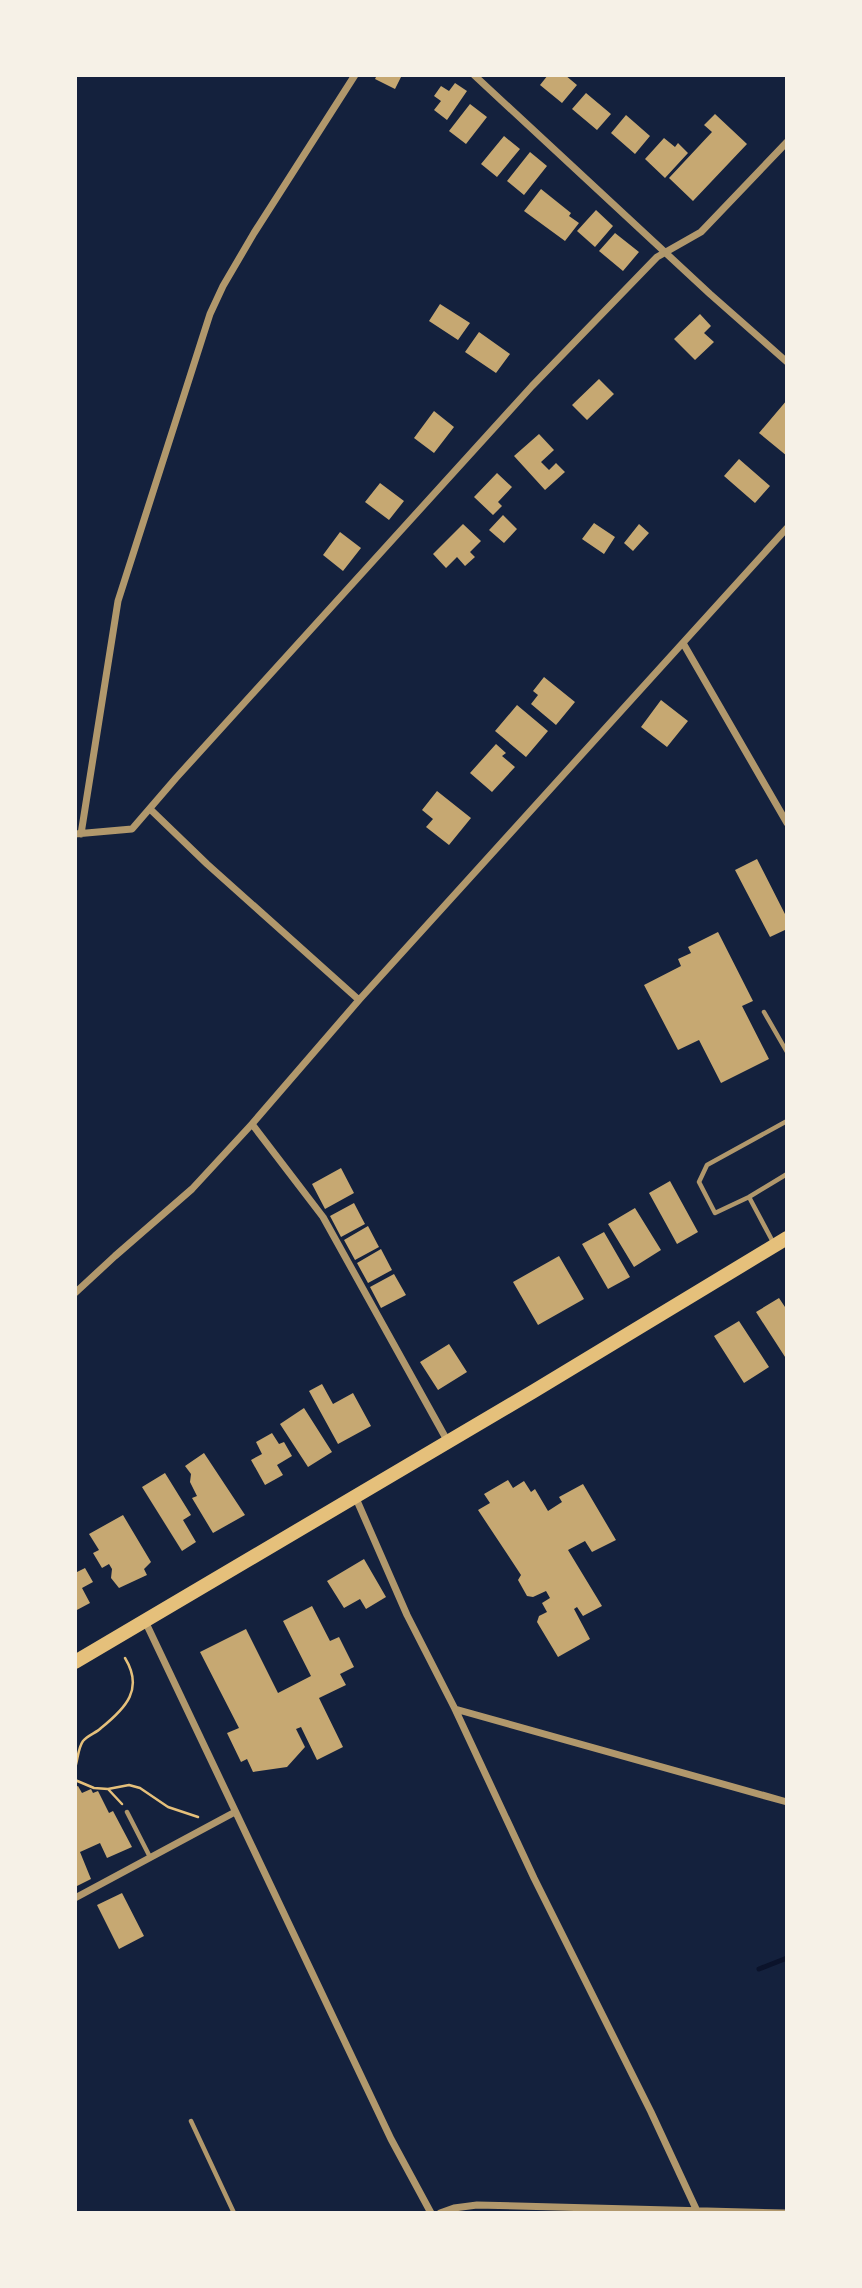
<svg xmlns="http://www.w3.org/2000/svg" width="862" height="2288" viewBox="0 0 862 2288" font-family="'DM Sans',sans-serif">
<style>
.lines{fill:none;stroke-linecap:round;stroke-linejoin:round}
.stream{stroke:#0b132b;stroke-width:5}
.building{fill:#c6a872}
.path{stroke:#e5c07b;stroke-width:2.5}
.service{stroke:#b1986c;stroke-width:4.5}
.minor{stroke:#b1986c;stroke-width:7}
.secondary{stroke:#e5c07b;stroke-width:14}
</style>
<rect width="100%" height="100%" fill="#14213d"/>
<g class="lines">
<path class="stream" d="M759 1969 787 1958"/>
</g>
<path class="building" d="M377 75H402L395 89 375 79Z
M548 75H565L577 85 562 103 540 85Z
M455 83 467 91 447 120 434 110 441 101 434 96 441 86 449 91Z
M586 93 611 114 597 130 572 109Z
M470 104 487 117 466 144 449 131Z
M715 114 747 144 693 201 669 178 712 132 704 125Z
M626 115 650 136 635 154 611 133Z
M504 136 520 149 497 177 481 164Z
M664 138 675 147 678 143 688 153 665 178 645 159Z
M530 152 547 166 524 195 507 181Z
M541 189 571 213 569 216 579 223 565 241 524 211Z
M596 210 613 226 595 247 577 231Z
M615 233 639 252 623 271 599 251Z
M440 304 470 323 458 340 429 321Z
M700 314 711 326 704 333 714 342 695 360 674 339Z
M479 332 510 354 496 373 465 352Z
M599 379 614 394 587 420 572 405Z
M787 400V456L759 433Z
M434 411 454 427 434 453 414 438Z
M539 434 554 450 541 462 549 470 556 463 565 472 545 490 514 456Z
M739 459 770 486 755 503 724 476Z
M497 473 512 487 498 502 502 506 493 515 474 497Z
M380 483 404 501 389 520 365 502Z
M503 515 517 529 504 543 489 530Z
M594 523 615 537 604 554 582 539Z
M463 524 481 541 470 552 475 557 465 566 457 557 446 568 433 554Z
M639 524 649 533 633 551 624 543Z
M340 532 361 548 343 571 323 555Z
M544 677 575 702 556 725 531 704 538 695 533 691Z
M661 700 688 721 667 747 641 727Z
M517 705 548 731 526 757 495 731Z
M496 744 506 753 502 756 515 767 492 792 470 773Z
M437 791 471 818 449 845 426 827 433 819 422 810Z
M757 859 787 918V929L770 937 735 870Z
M718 932 753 1001 742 1006 769 1059 721 1083 699 1040 678 1050 644 985 681 966 678 959 691 953 688 947Z
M341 1168 354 1193 325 1209 312 1184Z
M670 1181 698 1232 677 1244 649 1193Z
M354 1203 365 1224 341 1237 330 1216Z
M635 1208 661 1250 634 1267 608 1224Z
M368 1226 379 1247 355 1260 344 1240Z
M604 1232 630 1277 608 1289 582 1244Z
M381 1249 392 1270 368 1283 357 1263Z
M559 1256 584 1299 538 1325 513 1282Z
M394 1274 406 1295 381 1308 370 1287Z
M779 1298 787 1310V1360L756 1312Z
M739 1321 769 1367 744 1383 714 1336Z
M449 1344 467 1372 438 1390 420 1362Z
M322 1384 333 1404 353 1393 371 1426 338 1444 309 1391Z
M304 1408 332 1452 308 1467 280 1424Z
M272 1433 279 1444 284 1442 292 1456 277 1465 283 1475 265 1485 251 1460 262 1454 256 1442Z
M204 1453 245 1515 213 1533 192 1498 197 1496 190 1482 191 1474 185 1466Z
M165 1473 191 1515 183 1520 196 1542 182 1551 142 1487Z
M508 1480 513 1488 524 1481 531 1492 535 1489 548 1511 562 1502 559 1497 583 1484 616 1540 592 1552 585 1541 568 1550 602 1606 583 1616 577 1607 574 1609 590 1639 558 1657 537 1622 539 1616 547 1612 542 1603 550 1598 546 1591 533 1597 527 1596 518 1580 521 1575 478 1510 490 1503 484 1494Z
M123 1515 151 1562 144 1569 147 1575 119 1588 111 1578 112 1569 109 1564 102 1568 93 1553 99 1550 89 1534Z
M364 1559 386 1597 366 1609 360 1599 344 1608 327 1581Z
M85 1568 93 1582 82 1588 90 1603 75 1611V1573Z
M312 1606 330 1641 339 1637 354 1667 340 1674 346 1685 319 1698 343 1747 317 1760 301 1727 296 1729 305 1747 287 1767 253 1772 247 1759 241 1762 227 1733 239 1728 200 1652 246 1629 278 1693 311 1676 283 1621Z
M78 1786 82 1793 91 1789 93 1793 98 1791 109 1813 113 1811 132 1847 107 1858 100 1843 80 1852 91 1879 75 1887V1787Z
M122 1893 144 1936 119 1949 97 1905Z"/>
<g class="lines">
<path class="path" d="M75 1768C78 1759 78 1748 83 1741 88 1735 96 1733 101 1728 126 1708 144 1689 125 1658
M75 1780 94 1788 108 1789 129 1785 140 1788 168 1807 198 1817
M108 1789 122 1804"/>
<path class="service" d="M764 1012 787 1052
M787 1121 707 1165 699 1182 715 1213 749 1197 787 1174
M749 1197 773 1242
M127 1812 150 1857
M191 2121 234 2213"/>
<path class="minor" d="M474 75 710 294 787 362
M683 643 787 823
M150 809 207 864 359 1000
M75 834 132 829 176 778 532 386 657 257 701 232 787 142
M81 834 118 601 210 314 223 286 254 233 355 75
M252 1124 323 1217 448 1442
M75 1293 115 1256 192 1189 252 1124 359 1000 787 528
M355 1496 407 1615 455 1709 534 1878 651 2112 697 2211
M145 1621 391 2139 431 2213
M455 1709 787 1802
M75 1898 235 1812
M440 2213 454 2208 477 2205 785 2213"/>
<path class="secondary" d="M75 1662 534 1391 787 1238"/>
</g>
<rect width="862" height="2288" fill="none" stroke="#f6f1e7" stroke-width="154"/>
</svg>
